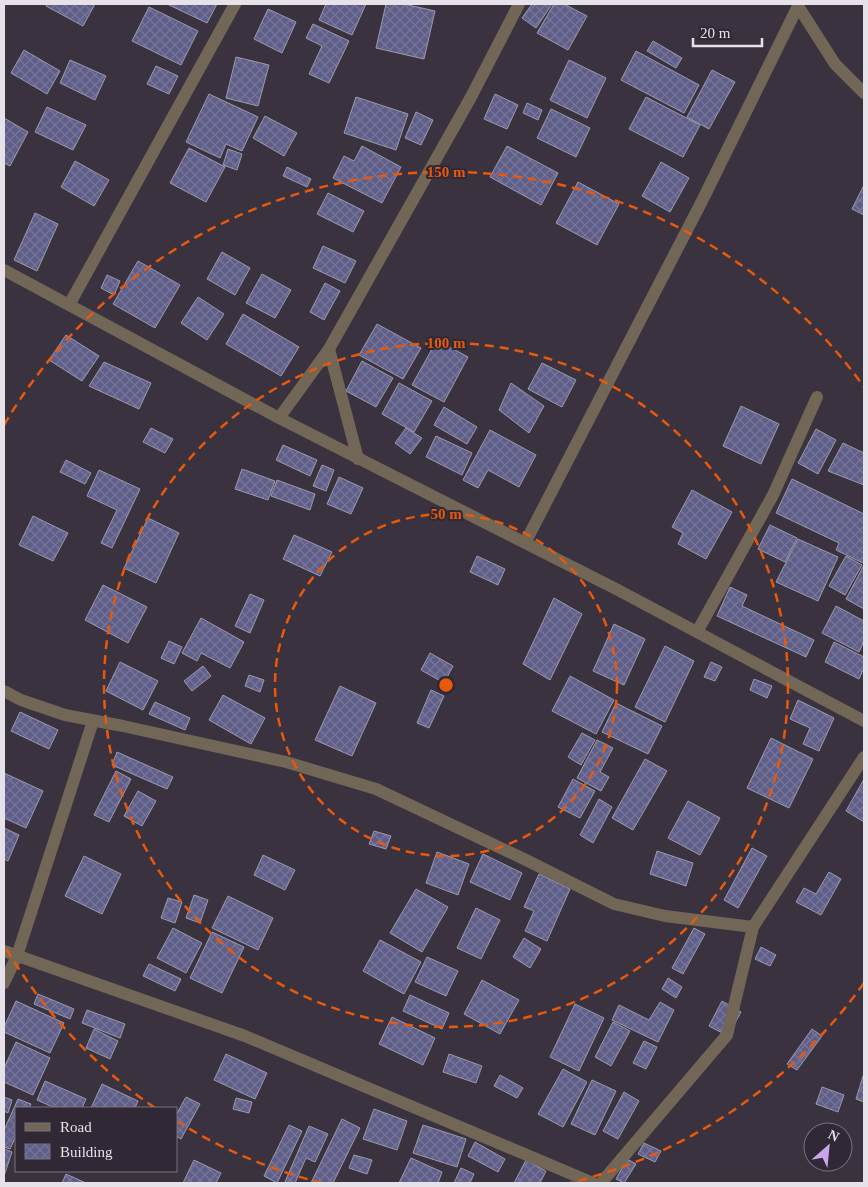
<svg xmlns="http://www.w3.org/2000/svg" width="868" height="1187" viewBox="0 0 868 1187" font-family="'Times New Roman',serif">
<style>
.building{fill:url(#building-cross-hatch);stroke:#9a9aac}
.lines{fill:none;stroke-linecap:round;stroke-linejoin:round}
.minor{stroke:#726756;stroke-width:12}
.ring{fill:none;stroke:#e8590c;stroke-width:2.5;stroke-dasharray:9 6}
.centre{fill:#e8590c;stroke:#302835;stroke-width:2.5}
.ring-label{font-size:15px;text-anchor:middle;font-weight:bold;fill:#e8590c;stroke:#302835;stroke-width:4;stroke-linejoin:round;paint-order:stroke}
</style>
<defs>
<pattern id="building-cross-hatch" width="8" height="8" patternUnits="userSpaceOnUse" patternTransform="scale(1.25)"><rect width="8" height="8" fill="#5f5e88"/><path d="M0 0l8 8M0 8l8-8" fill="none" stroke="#767599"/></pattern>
</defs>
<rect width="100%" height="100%" fill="#3b323f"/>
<path class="building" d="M47 4H95L83 26 46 6Z
M167 4H217L207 23Z
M326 4H366L352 35 319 20Z
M386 4H404L435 11 424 59 376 48Z
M532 4H552L536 28 522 18Z
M554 4H564L587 16 568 50 537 33Z
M149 7 198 31 181 65 132 41Z
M268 9 296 22 282 53 254 39Z
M313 24 349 41 329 83 309 74 322 46 306 38Z
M653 41 682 58 676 68 647 51Z
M24 50 60 71 47 94 11 73Z
M636 51 699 85 684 113 621 80Z
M236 57 269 65 258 106 226 98Z
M70 60 106 76 95 100 60 83Z
M569 60 606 78 587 118 550 100Z
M156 66 178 76 169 94 147 84Z
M712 70 735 82 709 129 687 117Z
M209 94 258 117 242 151 226 144 220 158 186 142Z
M495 94 518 105 507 129 484 119Z
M356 97 408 114 396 150 344 133Z
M646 97 700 125 683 157 629 129Z
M527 103 542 110 538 120 523 113Z
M47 107 86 125 73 150 35 132Z
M551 109 590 128 576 157 537 138Z
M416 112 433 120 421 145 405 138Z
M265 116 297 133 284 156 253 138Z
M4 118 28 132 10 166 4 163Z
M362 146 401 167 382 203 333 178 344 156 354 161Z
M507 146 558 173 541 205 490 177Z
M189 148 225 167 206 202 170 183Z
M228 149 242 154 237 170 223 165Z
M75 161 109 180 94 206 61 187Z
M661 162 689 178 670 212 642 196Z
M287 167 311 179 307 187 283 176Z
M578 182 619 204 597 245 556 223Z
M864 185V215L852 209Z
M328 193 364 211 353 232 317 214Z
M35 213 58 224 37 271 14 260Z
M323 246 356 261 345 283 313 268Z
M222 252 250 268 235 295 207 279Z
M138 261 180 285 155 328 113 304Z
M262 274 291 290 275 318 246 303Z
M107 275 120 281 114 295 101 288Z
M325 283 340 291 324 320 310 312Z
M198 297 224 314 207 340 181 323Z
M243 314 299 347 281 376 226 344Z
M377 324 421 348 403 379 359 355Z
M66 335 99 356 82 381 49 360Z
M437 340 468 357 444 402 412 385Z
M362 361 393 378 376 407 346 391Z
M104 362 151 383 139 409 89 386Z
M542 363 576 380 562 407 528 389Z
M399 383 432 401 414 432 382 414Z
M511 383 544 406 529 433 499 410Z
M741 406 779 424 761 464 723 446Z
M444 407 477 427 467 444 434 425Z
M151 428 173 439 165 453 143 442Z
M406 428 422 438 410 454 395 443Z
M816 429 836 440 818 474 798 463Z
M490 430 536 455 519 487 488 470 478 488 463 480Z
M436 436 472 453 462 475 426 457Z
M843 443 864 453V485L828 471Z
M283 445 317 460 310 476 276 460Z
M66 460 91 473 85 484 60 472Z
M322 465 334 470 326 491 313 486Z
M242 469 275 481 268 500 235 489Z
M99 470 140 489 112 548 101 543 117 510 87 496Z
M339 477 363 488 351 514 327 504Z
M792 479 864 514V560L863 563 836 550 839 543 776 513Z
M277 480 315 494 310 510 271 496Z
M692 490 732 512 706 559 678 544 683 533 672 527Z
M33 516 68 533 53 561 19 545Z
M148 518 179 533 156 583 124 568Z
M770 525 797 538 785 562 758 549Z
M294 535 332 552 320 576 283 559Z
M798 539 838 557 818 601 776 582Z
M477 556 505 569 498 585 470 572Z
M846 556 862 565 845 595 829 586Z
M864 565V609L846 599Z
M103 585 147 607 128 643 85 620Z
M730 587 747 595 742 606 814 640 806 657 717 616Z
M250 594 264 600 250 633 235 626Z
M554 598 582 614 550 680 523 664Z
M836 606 864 621V641L859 652 822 633Z
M201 618 244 642 230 668 201 653 197 661 182 653Z
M614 624 645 639 624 685 593 671Z
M169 641 182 647 174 664 161 658Z
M834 642 864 657V668L859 679 825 662Z
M665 646 694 661 665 722 635 707Z
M430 653 453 666 444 683 421 670Z
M120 662 158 681 143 710 106 691Z
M711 662 722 667 715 681 704 677Z
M203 666 211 676 192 691 184 681Z
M249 675 264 680 260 692 245 686Z
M570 676 614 700 596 734 552 711Z
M754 679 772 686 767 698 750 690Z
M340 686 376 703 352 756 315 740Z
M431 690 444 696 429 728 417 723Z
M223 695 265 718 251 744 209 720Z
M798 700 834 718 819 751 803 744 810 728 790 719Z
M155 702 190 718 185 730 149 714Z
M616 703 662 726 648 754 602 732Z
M20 712 58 730 49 749 11 731Z
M582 733 595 740 581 765 568 757Z
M771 738 813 759 789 808 747 788Z
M597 740 613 748 600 772 609 777 601 791 577 778Z
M117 752 173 777 167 789 112 765Z
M645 759 667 771 633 830 612 818Z
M116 771 131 779 109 822 94 815Z
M4 773 43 791 26 828 4 818Z
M573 779 595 791 580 818 558 807Z
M864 779V822L846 811Z
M138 791 156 801 142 826 124 816Z
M599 799 612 807 593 843 580 835Z
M688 801 720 818 700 855 668 838Z
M4 828 19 835 8 861 4 859Z
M374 831 391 836 386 849 369 844Z
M752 848 767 856 738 908 724 900Z
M657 851 693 863 686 886 650 874Z
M437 852 469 864 458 895 426 883Z
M483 854 522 873 510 900 470 882Z
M263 855 295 870 285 890 254 875Z
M84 856 121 874 102 914 65 896Z
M829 872 841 879 821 915 796 902 804 888 816 894Z
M539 874 570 889 547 941 525 931 534 911 524 907Z
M416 889 448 907 422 952 390 933Z
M194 895 208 900 200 923 186 918Z
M228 896 273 918 258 950 212 928Z
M168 898 182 902 175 923 161 918Z
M476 908 500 920 481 959 457 948Z
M173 928 202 943 186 973 157 958Z
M694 928 705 934 683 974 672 968Z
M212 932 244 947 222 993 190 978Z
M524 938 541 949 530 968 513 957Z
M380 940 421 962 404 994 363 971Z
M761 947 776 955 770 966 755 959Z
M427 957 458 971 446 996 415 982Z
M149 964 181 979 175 991 143 976Z
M668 978 682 987 676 998 662 989Z
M482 980 519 1000 500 1034 464 1014Z
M38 994 74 1009 70 1019 34 1004Z
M410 995 449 1013 442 1029 403 1011Z
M16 1001 64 1023 50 1053 4 1032V1027Z
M722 1001 741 1012 728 1036 709 1026Z
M660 1002 674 1010 658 1042 612 1020 619 1005 649 1020Z
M575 1004 604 1018 579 1071 550 1057Z
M87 1010 125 1024 120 1038 82 1023Z
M392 1017 435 1038 423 1065 379 1044Z
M613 1022 630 1031 611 1066 595 1057Z
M94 1029 118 1041 110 1059 86 1048Z
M812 1029 822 1036 797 1070 787 1064Z
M644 1041 657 1047 646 1069 633 1063Z
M16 1042 50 1058 33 1095 4 1082V1068Z
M226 1054 267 1073 255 1099 214 1080Z
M449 1054 482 1066 476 1083 443 1072Z
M563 1069 587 1082 563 1127 538 1114Z
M864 1073V1102L856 1099Z
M500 1075 523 1088 517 1098 494 1086Z
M592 1080 616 1091 595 1135 571 1124Z
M45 1081 86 1099 82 1108H55L37 1100Z
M102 1084 138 1101 135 1108H91Z
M822 1087 844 1095 838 1112 816 1104Z
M624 1092 639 1101 618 1139 603 1131Z
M4 1097 12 1100 8 1113 4 1111Z
M186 1097 200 1104 181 1139 176 1136V1115Z
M236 1098 252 1102 249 1113 233 1109Z
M18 1099 31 1104 29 1108H16V1136L10 1149 4 1147V1130Z
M374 1109 407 1121 397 1150 363 1139Z
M342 1119 360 1128 333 1183H311Z
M289 1125 302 1131 277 1183 264 1176Z
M423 1125 466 1139 457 1167 413 1153Z
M309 1126 328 1134 315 1162 306 1158 295 1183H288L285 1182Z
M475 1142 505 1159 498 1172 468 1156Z
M644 1143 661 1151 655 1162 638 1154Z
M4 1149 12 1152 4 1176Z
M354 1155 372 1160 367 1174 349 1168Z
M411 1158 442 1172 438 1183H399Z
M627 1159 636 1164 624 1183 616 1179Z
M194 1160 221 1173 216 1183H183Z
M526 1160 546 1171 540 1183H514Z
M461 1168 474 1174 470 1183H454Z
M66 1174 86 1183H62Z"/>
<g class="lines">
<path class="minor" d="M798 6 835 64 864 93
M4 270 279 418 618 590 864 721
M69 305 235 4
M329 349 358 459
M279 418 329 349 471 97 519 4
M525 543 702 201 799 4
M697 632 773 495 817 397
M4 691 21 700 65 715 123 726 286 762 376 789 526 860 614 904 665 916 753 927
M4 951 245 1036 593 1183
M4 983 17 956 93 721
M601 1183 727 1035 753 927 864 757"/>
</g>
<g class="ring">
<circle cx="446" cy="685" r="171"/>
<circle cx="446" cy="685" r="342"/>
<path d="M864 983A513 513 0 0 1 570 1183M322 1183A513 513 0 0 1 178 1122M155 1108A513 513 0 0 1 4 945M4 425A513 513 0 0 1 864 387"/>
</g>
<circle cx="446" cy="685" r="8" class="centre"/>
<g class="ring-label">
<text x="446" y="177">150 m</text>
<text x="446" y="348">100 m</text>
<text x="446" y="519">50 m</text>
</g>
<rect width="868" height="1187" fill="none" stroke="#e7e1ea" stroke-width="10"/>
<rect x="15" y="1107" width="162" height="65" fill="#302835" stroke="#79727d"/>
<rect x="25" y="1123" width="25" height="8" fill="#726756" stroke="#79727d"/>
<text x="60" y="1132" font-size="15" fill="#e7e1ea">Road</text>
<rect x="25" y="1144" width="25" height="15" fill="url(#building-cross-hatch)" stroke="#79727d"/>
<text x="60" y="1157" font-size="15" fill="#e7e1ea">Building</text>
<g transform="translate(828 1147) rotate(27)"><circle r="24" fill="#302835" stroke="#79727d"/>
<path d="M0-4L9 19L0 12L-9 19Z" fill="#c9a5ee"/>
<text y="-8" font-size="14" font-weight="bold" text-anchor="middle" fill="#e7e1ea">N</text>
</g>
<path d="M693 38v8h69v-8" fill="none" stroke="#e7e1ea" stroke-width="2.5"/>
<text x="700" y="38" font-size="15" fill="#e7e1ea" stroke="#302835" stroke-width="4" paint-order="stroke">20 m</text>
</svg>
